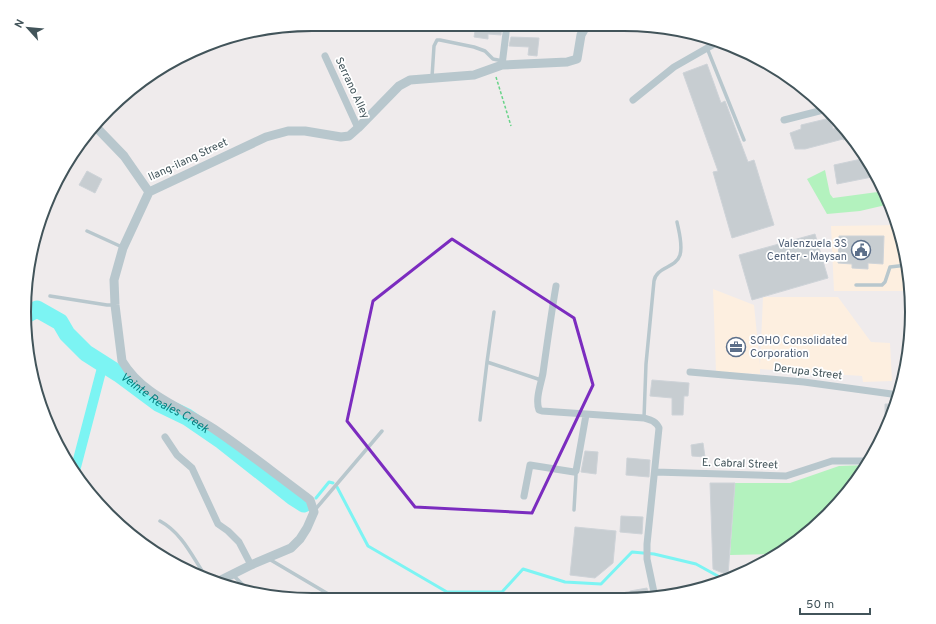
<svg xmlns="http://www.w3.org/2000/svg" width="936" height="624" viewBox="0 0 936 624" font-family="Overpass,sans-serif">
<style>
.commercial{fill:#fdefe0}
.green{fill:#b3f2be}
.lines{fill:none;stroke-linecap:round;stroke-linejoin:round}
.stream{stroke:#7cf4f3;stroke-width:3}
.canal{stroke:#7cf4f3;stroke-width:10}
.river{stroke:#7cf4f3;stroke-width:17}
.building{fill:#c7cdd1;stroke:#ced3d8}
.path{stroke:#68d388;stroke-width:1.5;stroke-dasharray:3 2;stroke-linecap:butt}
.service{stroke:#b8c7cd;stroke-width:3.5}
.minor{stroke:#b8c7cd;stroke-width:7}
.tertiary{stroke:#b8c7cd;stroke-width:9}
.marked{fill:none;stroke:#7b2cbf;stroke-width:3;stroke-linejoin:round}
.labels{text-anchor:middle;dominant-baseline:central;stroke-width:3.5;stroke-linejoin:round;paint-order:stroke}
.street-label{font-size:11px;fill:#42545a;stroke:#fff}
.service-label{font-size:11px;fill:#4e5e75;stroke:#fff;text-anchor:end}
.water-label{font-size:12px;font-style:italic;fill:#058080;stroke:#fff}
.rim{fill:none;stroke:#42545a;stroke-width:2}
</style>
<rect width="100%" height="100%" fill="#efebec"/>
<path class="commercial" d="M897 225 902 238 909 281V291H834L831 226Z
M713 289 754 305 760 365 763 297H838L871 342 890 343 892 381 863 382 862 376 760 369V374L716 372Z"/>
<path class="green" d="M825 170 830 194 833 198 885 191 890 204 860 211 827 214 807 179Z
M867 465 840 502 799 541 777 554 730 555 735 483H790L839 466Z"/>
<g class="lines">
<path class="stream" d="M337 487 368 546 447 592H502L523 569 565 582 601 584 632 552 654 554 696 564 725 580
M316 498 329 482 333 483"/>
<path class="canal" d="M75 471 103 364"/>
<path class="river" id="s1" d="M26 315 37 309 60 322 67 334 86 353 119 374 158 403 187 417 222 441 293 497 304 504"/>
</g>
<path class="building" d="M476 25H502L501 35 488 34V39L474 37Z
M511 37 539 38 537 56 528 55 529 47 509 46Z
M707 64 721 103 725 101 748 162 754 160 774 225 732 238 713 172 718 171 683 73Z
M830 118 833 129 842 126 853 137 843 140V139L805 149H795L790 133 801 129V125Z
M866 158 877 176 837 184 834 165Z
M87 171 102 179 95 193 79 185Z
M815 234 828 278 752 300 739 255Z
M839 236H884L883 264 868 263V269L852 268V264L838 263Z
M652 380 689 383 688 396H684L683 415H672V398L650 396Z
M885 404H897L885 431Z
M703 443 705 457 692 456 691 445Z
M585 451 598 452 596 474 581 472Z
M627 458 650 460 649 477 626 475Z
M710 483H735L728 575 713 569Z
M621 516 643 517 642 534 620 532Z
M575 527 616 531 613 563 595 578 570 575Z
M647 588 649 598 631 599 630 591Z"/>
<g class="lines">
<path class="path" d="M496 77 511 126"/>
<path class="service" d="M707 48 744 140
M432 77 434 46 437 40H440L474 47 485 51 493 59 503 61
M87 231 122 247
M856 285H882L885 282 890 267 907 265
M50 296 107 305H114
M487 362 494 312
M644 418 646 364 654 281C656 267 676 268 680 255 683 245 679 232 677 222
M480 420 487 362 541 380
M574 510 576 475 574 472
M314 511 382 431
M160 521C182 533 192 556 206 577
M269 559 335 598
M232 574 247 589"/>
<path class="minor" d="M325 56 358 128
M502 65 507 25
M633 100 674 67 716 43
M784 120 827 109
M556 286C551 315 547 344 543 373 541 384 535 399 539 410L542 411 644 418C651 420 656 421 659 428L647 544V559L655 597
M690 372 804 382 899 395
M165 437 177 455 192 468 218 524 228 531 239 542 251 565
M655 472 786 476 832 461H870
M524 496 530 465 574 472 576 471 586 415"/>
<path class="tertiary" d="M95 126 124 156 149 192
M219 581 251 565 291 548 300 539 307 528 314 512 310 500 305 496C274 473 245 450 214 429 182 408 142 395 122 361L115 305 114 280 123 248 149 192 266 137 288 131H305L341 137 349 136 358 128 399 86 410 80 474 75 502 65 567 62 577 59 581 35 586 26"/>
</g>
<path class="marked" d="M452 239 574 318 593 385 532 513 415 507 347 421 373 301Z"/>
<defs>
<g id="civic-ring" transform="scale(1)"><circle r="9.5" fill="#fff" stroke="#5c6f8a" stroke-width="1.5"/><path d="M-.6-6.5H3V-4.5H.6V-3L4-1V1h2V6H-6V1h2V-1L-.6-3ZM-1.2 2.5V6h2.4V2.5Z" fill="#5c6f8a"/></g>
<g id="office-ring" transform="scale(1)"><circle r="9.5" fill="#fff" stroke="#5c6f8a" stroke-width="1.5"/><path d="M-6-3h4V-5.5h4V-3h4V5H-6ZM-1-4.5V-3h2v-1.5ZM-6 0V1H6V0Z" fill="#5c6f8a"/></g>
</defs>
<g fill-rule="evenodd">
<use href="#civic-ring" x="861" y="250"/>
<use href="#office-ring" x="736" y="347"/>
</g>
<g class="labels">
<g class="street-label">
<text transform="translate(352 88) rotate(65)">Serrano Alley</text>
<text transform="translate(188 160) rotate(-25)">Ilang-ilang Street</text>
<text transform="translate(808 372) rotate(7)">Derupa Street</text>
<text transform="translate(740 464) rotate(2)">E. Cabral Street</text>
</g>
<g class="service-label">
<text x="847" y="244">Valenzuela 3S<tspan x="847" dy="13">Center - Maysan</tspan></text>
<text x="750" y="341" text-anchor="start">SOHO Consolidated<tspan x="750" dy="13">Corporation</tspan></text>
</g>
<g class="water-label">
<text stroke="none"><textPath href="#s1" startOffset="173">Veinte Reales Creek</textPath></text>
</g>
</g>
<path d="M0 0H936V624H0ZM312 31H624A281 281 0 0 1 905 312V312A281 281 0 0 1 624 593H312A281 281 0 0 1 31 312V312A281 281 0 0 1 312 31Z" fill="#fff" fill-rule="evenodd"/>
<path class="rim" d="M312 31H624A281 281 0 0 1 905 312V312A281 281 0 0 1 624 593H312A281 281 0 0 1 31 312V312A281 281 0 0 1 312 31Z"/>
<g transform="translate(28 28) rotate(297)" stroke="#ffffff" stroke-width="3" paint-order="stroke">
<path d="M0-3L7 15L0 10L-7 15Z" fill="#42545a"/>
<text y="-6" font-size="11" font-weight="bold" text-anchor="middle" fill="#42545a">N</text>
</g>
<path d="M800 608v6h70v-6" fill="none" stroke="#42545a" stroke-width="2"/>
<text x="806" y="608" font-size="12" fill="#42545a" stroke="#ffffff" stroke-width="3" paint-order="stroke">50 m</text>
</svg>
